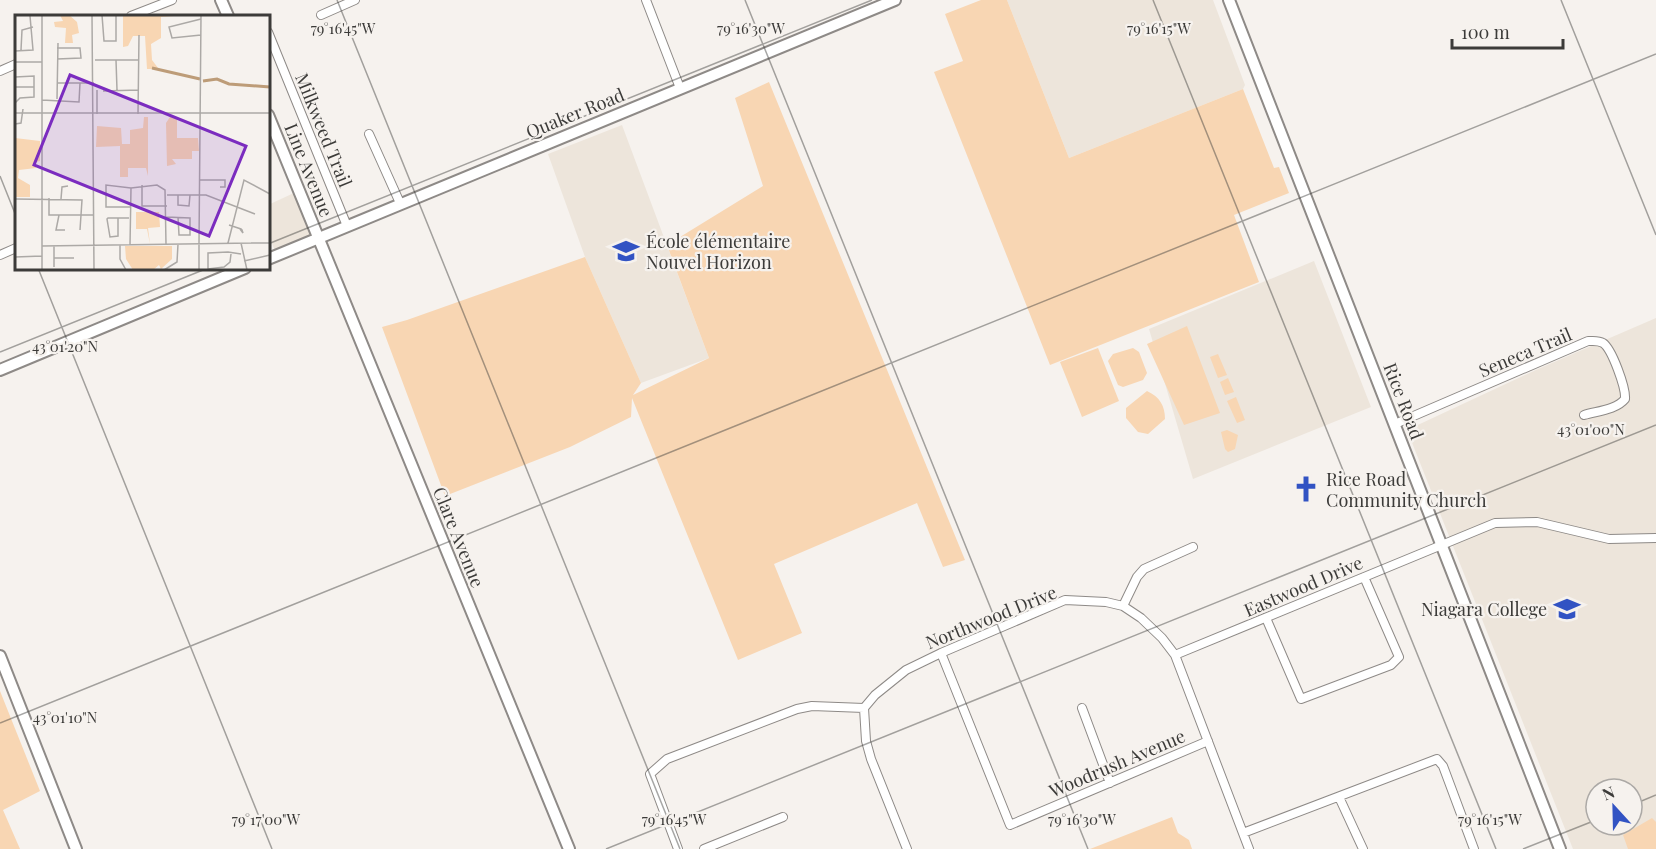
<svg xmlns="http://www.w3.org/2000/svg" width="1656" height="849" viewBox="0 0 1656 849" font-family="'Playfair Display',serif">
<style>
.built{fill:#ede5db;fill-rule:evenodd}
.green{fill:#f8d6b3}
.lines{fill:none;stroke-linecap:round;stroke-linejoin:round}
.street-casing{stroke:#8e8a87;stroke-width:10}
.secondary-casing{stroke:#8e8a87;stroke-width:14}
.street{stroke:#fff;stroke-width:8}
.secondary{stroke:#fff;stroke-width:10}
.ticks{fill:none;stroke:#3c3b39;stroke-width:1.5;stroke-opacity:0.45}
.labels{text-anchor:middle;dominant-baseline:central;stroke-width:4.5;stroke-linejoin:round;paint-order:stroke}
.street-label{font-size:18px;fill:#3c3b39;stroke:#f6f2ee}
.poi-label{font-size:18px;fill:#3c3b39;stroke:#f6f2ee;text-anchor:start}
.inset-river{fill:none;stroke:#bd9c78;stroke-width:3}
.inset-road{fill:none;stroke:#aca9a6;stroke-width:1.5}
.view{fill:#7b2cbf;fill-opacity:0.15;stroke:#7b2cbf;stroke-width:3}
.inset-edge{fill:none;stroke:#3c3b39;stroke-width:3}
.ticks-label{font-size:15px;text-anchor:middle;fill:#3c3b39;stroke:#f6f2ee;stroke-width:4.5;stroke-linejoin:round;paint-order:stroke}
</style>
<rect width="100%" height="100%" fill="#f6f2ee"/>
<path class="built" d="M1007 0H1213L1245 85 1243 89 1069 158Z
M622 125 709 358 641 383 585 257 548 154Z
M296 192 314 234 275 251 269 236 268 205Z
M1314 261 1371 407 1193 479 1149 329Z
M1656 318V849H1573L1407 430 1538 369ZM1596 789H1632V825H1596Z"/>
<path class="green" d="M981 0H1007L1069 158 1243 89 1274 168 1279 167 1289 193 1234 215 1259 282 1050 365 934 72 963 61 945 14Z
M769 82 965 560 943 567 917 503 774 564 802 633 738 660 632 398 631 417 570 447 445 496 382 327 407 320 585 257 641 383 633 395 709 358 667 245 763 186 735 98Z
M1187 326 1220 413 1184 425 1147 344Z
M1098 348 1119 401 1082 417 1060 362Z
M1133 348 1139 352 1147 373 1143 380 1123 387 1118 385 1108 361 1113 354Z
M1218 354 1227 375 1218 378 1210 357Z
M1228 378 1234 392 1225 395 1220 382Z
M1147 391C1160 397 1165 406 1165 419L1148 434 1138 432 1126 418V408Z
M1236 397 1245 420 1237 423 1227 401Z
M1227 430 1238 435 1235 449 1228 452 1225 449 1221 432Z
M0 691 40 791 3 810 20 849H0Z
M1172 817 1178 833 1189 840 1192 849H1090Z
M1652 818 1656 822V849H1628L1623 835Z"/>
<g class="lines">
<g class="street-casing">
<path id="street" d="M646 0 680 88
M321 15 355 0
M131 16 172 0
M268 32 347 226
M0 71 16 64
M369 134 400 203
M0 255 16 248
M1395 424 1588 341C1593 341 1598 340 1603 343 1612 349 1626 388 1625 399 1616 410 1597 411 1584 415
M1123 606 1137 577 1144 569 1193 547
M1266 618 1301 699 1391 665 1399 657 1364 577
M941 653 1010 825 1208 741
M1175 655 1495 523 1537 522 1609 539 1656 538
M1082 708 1110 783
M1339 797 1363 849
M1243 833 1437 759 1443 766 1474 849
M678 849 650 774 667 759 797 709 812 706 864 708
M704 849 783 817
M907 849 871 759 866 741 864 708 875 695 906 670 941 653 1065 600 1106 602 1123 606 1141 618 1162 638 1175 655 1249 849"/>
</g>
<g class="secondary-casing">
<path id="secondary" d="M221 0 228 16
M1229 0 1560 849
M268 115 569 849
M268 259 895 0
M0 370 245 268
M0 656 76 849"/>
</g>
<use href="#street" class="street"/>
<use href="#secondary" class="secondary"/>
</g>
<path class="ticks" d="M337 0 680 849M745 0 1088 849M1153 0 1496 849M1561 0 1656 235M0 176 16 216M268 244 872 0M38 268 272 849M0 352 208 268M0 723 1656 54M1632 805 1656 795M606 849 1656 425M1523 849 1596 820"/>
<defs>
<g id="school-bare" transform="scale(2.07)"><path d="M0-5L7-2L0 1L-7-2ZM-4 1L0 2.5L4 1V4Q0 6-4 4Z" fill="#3253c3" stroke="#f6f2ee" stroke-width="2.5" paint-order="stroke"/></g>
<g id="church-bare" transform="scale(2.07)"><path d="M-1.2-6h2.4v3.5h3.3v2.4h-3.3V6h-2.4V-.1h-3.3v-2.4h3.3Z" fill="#3253c3" stroke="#f6f2ee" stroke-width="2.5" paint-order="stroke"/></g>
<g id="university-bare" transform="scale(2.07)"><path d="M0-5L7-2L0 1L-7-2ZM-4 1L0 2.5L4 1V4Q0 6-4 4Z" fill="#3253c3" stroke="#f6f2ee" stroke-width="2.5" paint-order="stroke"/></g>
</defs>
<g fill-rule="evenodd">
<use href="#school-bare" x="626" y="251"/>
<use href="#church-bare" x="1306" y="489"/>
<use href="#university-bare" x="1567" y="609"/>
</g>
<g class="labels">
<g class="street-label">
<text transform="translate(575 113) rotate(-22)">Quaker Road</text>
<text transform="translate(324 130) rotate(68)">Milkweed Trail</text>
<text transform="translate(309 170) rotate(68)">Line Avenue</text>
<text transform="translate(1525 352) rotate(-23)">Seneca Trail</text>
<text transform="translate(1404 401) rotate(69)">Rice Road</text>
<text transform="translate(459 537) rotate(68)">Clare Avenue</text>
<text transform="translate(1303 586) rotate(-23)">Eastwood Drive</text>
<text transform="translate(991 617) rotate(-22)">Northwood Drive</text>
<text transform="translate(1117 763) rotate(-23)">Woodrush Avenue</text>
</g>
<g class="poi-label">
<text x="646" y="241">École élémentaire<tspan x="646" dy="21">Nouvel Horizon</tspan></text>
<text x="1326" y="479">Rice Road<tspan x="1326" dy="21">Community Church</tspan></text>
<text x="1547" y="609" text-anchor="end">Niagara College</text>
</g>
</g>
<g transform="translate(15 15)">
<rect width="255" height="255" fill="#f6f2ee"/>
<path d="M45 0H54L62 7 64 18 57 20 58 28H50L51 13 40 12 39 7 48 6ZM108 0H172L146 2V23L136 29 137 45 143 53 138 54H132L130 21H118L113 31 108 32ZM129 102H133V161L131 153H113V162H105V131L81 132 82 111 106 113 107 129H115V115L128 113ZM155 102H162V123H183L184 136H177V144H157L161 149 152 151 151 108ZM0 123 25 126V146L21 147V153L4 155 3 163 15 170V182H0ZM121 197H144L145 212 133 213 135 229 132 214H121ZM110 231H157V244L146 254 144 250 138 255H118L111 244Z" fill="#f8d6b3"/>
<path class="inset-river" d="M137 53 185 64M188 66 202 64 214 69 255 72"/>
<path class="inset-road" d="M77 0 79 255M87 0 89 26H101V0M186 20 157 23 154 12 186 4M6 35 7 15 18 12M0 36 18 35 15 1M42 44 66 43 65 33H42M80 45H124M101 45 102 75M0 47H27M0 62 19 61V82L5 83 0 88M42 68H79M0 72H19M82 75V99M88 76 124 75M42 84 43 28M27 85 64 87 65 68M0 98H255M123 99 124 20M0 109 6 108 8 94M185 165H210V172H205M127 170V191H152M116 173 142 170 150 175 151 229M152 180H191L240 199M163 180V190L174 191 175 180M34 183V200H79M0 184 67 185 65 215M46 184 47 172 53 171M115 192H91V170L116 173M44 200 41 215H50M151 202 175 203V220H164L163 202M103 203V221L95 222 92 204 93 203H114M214 210 226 214 227 215 228 218 225 214M184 228 186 0M184 228V255M213 228 229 165 255 179M226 228 232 255M236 228H255M105 230V244L111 255M115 230 116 173M27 231 238 228M39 231V252M216 239 215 247 209 252 193 254V238L213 237 226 239M0 242 27 241M39 243H59M229 246 255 240M27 255V0M149 255 162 247 163 229"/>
<path class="view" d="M55 60 231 131 194 221 19 150Z"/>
<rect width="255" height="255" class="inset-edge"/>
</g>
<g class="ticks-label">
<text x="343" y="34">79°16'45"W</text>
<text x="751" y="34">79°16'30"W</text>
<text x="1159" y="34">79°16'15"W</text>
<text x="65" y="352">43°01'20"N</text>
<text x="1591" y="435">43°01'00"N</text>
<text x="65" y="723">43°01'10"N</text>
<text x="266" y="825">79°17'00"W</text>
<text x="674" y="825">79°16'45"W</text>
<text x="1082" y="825">79°16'30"W</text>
<text x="1490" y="825">79°16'15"W</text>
</g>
<g transform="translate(1614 807) rotate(338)"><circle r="28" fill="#f6f2ee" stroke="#aca9a6" stroke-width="1.5"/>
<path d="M0-4.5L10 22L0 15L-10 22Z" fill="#3253c3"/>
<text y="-9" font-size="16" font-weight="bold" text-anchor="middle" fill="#3c3b39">N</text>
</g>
<path d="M1452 39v9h111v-9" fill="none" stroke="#3c3b39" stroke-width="3"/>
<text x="1461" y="39" font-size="18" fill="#3c3b39" stroke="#f6f2ee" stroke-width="4.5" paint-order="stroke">100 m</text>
</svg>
